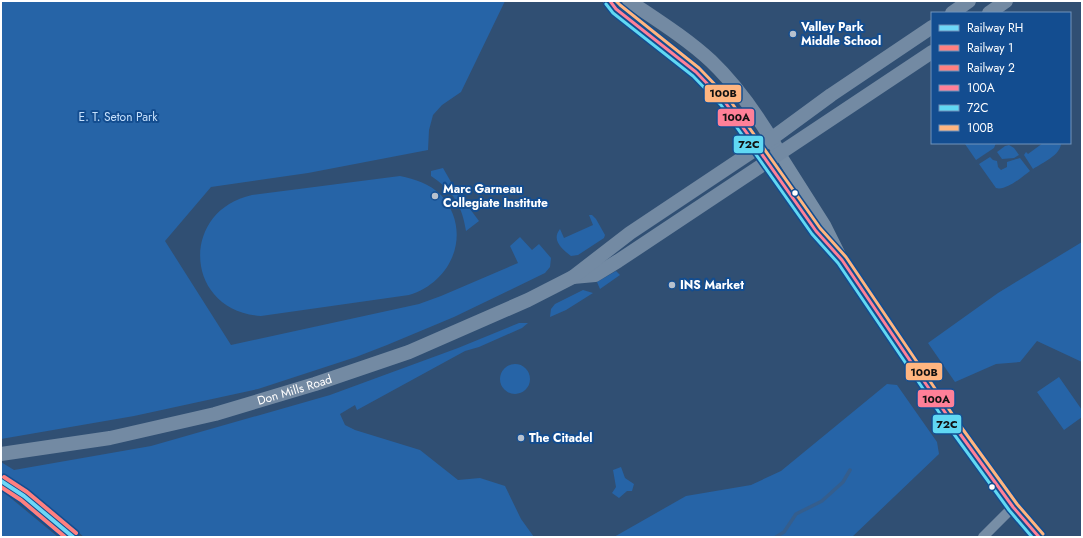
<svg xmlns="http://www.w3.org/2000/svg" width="1083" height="538" viewBox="0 0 1083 538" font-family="Jost,sans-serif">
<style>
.green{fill:#2664a7}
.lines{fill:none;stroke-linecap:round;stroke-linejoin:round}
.stream{stroke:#355e8d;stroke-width:3.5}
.minor{stroke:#778ea6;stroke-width:10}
.tertiary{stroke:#778ea6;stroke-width:12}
.secondary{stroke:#738aa3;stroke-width:14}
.bus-1-casing{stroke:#134d90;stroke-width:6}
.bus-2-casing{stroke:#134d90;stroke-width:6}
.bus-3-casing{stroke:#134d90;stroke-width:6}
.bus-1{stroke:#ff8098;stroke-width:3}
.bus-2{stroke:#60d8f3;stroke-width:3}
.bus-3{stroke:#ffb580;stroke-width:3}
.rail-1-casing{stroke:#134d90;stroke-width:7}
.rail-2-casing{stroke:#134d90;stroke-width:7}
.rail-3-casing{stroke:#134d90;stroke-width:7}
.rail-1{stroke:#6dd7f7;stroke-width:4}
.rail-2{stroke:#ff8080;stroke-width:4}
.rail-3{stroke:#ff8080;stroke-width:4}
.poi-dot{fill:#b7c1ce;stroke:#134d90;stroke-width:1.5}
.bus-dot{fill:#fff;stroke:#134d90;stroke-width:1.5}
.labels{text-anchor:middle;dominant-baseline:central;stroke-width:4;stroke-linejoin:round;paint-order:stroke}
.poi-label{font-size:12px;font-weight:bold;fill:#fff;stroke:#134d90;text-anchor:start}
.park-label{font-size:12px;fill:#c6e0fc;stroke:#134d90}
.street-label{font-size:12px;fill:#fff;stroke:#134d90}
.line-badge{stroke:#134d90;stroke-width:1.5}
.pale-badge-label{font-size:11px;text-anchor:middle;font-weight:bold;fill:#111}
</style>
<rect width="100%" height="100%" fill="#304f73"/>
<path class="green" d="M1 1H505L461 92 442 105 433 115 429 130 428 150 308 173 211 187 165 241 231 345 419 304 441 296 518 263 510 246 520 237 532 250 539 244 551 258 550 267 545 273 454 317 387 345 356 357 258 389 134 416 1 439Z
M967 143H996L994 148 976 160 965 144Z
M1043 143H1061C1061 155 1042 163 1033 169L1024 155 1026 152 1028 154Z
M1009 145 1014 148 1019 155 1014 158 1002 159 997 152 1005 146Z
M990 157 993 160 997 161 998 167 1001 170 1007 167V162L1020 158 1030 171C1022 177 1006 191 996 188L979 164Z
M443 168 455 189 479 221 466 231C462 205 453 191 431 176V171Z
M400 176C415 179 430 184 441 195 473 231 453 282 409 295L261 316C184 311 179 211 252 195Z
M589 215H592L596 219 605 235 604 238 578 255 571 256C562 249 551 240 560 229L564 238 593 225Z
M1082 242V362L1037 341 1020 362 996 364 955 382 928 343 998 293Z
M616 271 620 275 600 289 597 282Z
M583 290 593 293 566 310 550 317 551 309 555 304Z
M519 323H528L522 328 479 347 465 351 357 410 355 405 340 414 345 425 355 430 420 450 458 480 480 478 505 486 521 519 534 537H84L58 515 46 510 30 496 1 474V462L14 470 151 446 330 395 458 348Z
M500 379a15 15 0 1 1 30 0a15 15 0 1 1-30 0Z
M1059 377 1082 410V417L1064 430 1037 392Z
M887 384 897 385 937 442 939 454 852 537H614L686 496 751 485 781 471Z
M621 467 625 478 634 484 632 491H627L619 498 612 493 616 487 613 470Z
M1 490 58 537H1Z"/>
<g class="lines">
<path class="stream" d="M776 537 784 532 796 514 822 501 843 482 850 470"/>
<path class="minor" d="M983 537 1013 507"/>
<path class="tertiary" d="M780 154 825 225 844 263 955 427 1013 507 1039 537
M767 161 816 231 832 248"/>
<g class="secondary">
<path d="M610 1 616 9 696 72 725 102 762 154"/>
<path d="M629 1C657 20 686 38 711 61 736 85 758 116 776 147"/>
<path d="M952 13 969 1"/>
<path d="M989 13 1006 1"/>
<path d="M573 277 595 275 618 261 932 52"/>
<path id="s1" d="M1 454 110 438 215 414 315 384 409 352 528 300 573 277 630 233 771 139 831 95 932 27"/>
</g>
<g class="bus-1-casing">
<path id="bus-1" d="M610 1 616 9 696 72 725 102 816 231 842 260 955 427 1013 507 1039 537"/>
</g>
<g class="bus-2-casing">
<path id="bus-2" d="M606 4 613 13 693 76 721 105 812 234 838 263 951 430 1009 510 1032 537"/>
</g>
<g class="bus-3-casing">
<path id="bus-3" d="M616 1 620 5 699 68 729 99 820 228 846 257 959 424 1017 504 1043 534"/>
</g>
<use href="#bus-1" class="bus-1"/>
<use href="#bus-2" class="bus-2"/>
<use href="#bus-3" class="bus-3"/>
<g class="rail-1-casing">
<path id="rail-1" d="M1 481 24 496 73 537"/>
</g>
<g class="rail-2-casing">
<path id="rail-2" d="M1 487 21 500 65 537"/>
</g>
<g class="rail-3-casing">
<path id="rail-3" d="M4 477 27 492 76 533"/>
</g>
<use href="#rail-1" class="rail-1"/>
<use href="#rail-2" class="rail-2"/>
<use href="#rail-3" class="rail-3"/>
</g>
<g class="poi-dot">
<circle cx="793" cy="34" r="4"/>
<circle cx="435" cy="196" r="4"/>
<circle cx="672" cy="285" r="4"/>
<circle cx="521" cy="438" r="4"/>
</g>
<g class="bus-dot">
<circle cx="795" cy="193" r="3.5"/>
<circle cx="992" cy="487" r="3.5"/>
</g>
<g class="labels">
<g class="poi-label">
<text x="801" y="27">Valley Park<tspan x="801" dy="14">Middle School</tspan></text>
<text x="443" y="189">Marc Garneau<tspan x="443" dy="14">Collegiate Institute</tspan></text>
<text x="680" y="285">INS Market</text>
<text x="529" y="438">The Citadel</text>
</g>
<g class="park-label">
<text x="118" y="117">E. T. Seton Park</text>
</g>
<g class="street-label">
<text stroke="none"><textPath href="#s1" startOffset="301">Don Mills Road</textPath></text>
</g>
</g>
<g class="line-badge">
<rect x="704" y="84" width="38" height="19" rx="4" fill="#ffb580"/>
<rect x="717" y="108" width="38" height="19" rx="4" fill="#ff8098"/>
<rect x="733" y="135" width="31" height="19" rx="4" fill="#60d8f3"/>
<rect x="905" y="362" width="38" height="19" rx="4" fill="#ffb580"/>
<rect x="917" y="389" width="38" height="19" rx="4" fill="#ff8098"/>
<rect x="932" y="414" width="30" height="20" rx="4" fill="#60d8f3"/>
</g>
<g class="pale-badge-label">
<text x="723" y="97">100B</text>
<text x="736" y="121">100A</text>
<text x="749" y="148">72C</text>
<text x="924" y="376">100B</text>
<text x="936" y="403">100A</text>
<text x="947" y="428">72C</text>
</g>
<rect width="1083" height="538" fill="none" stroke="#ffffff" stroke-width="4"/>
<rect x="931" y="12" width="140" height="132" fill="#134d90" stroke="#7194bc"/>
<rect x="939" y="25" width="20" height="6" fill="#6dd7f7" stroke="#7194bc"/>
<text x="967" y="32" font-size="12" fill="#ffffff">Railway RH</text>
<rect x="939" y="45" width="20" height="6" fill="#ff8080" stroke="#7194bc"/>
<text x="967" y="52" font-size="12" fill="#ffffff">Railway 1</text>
<rect x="939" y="65" width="20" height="6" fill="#ff8080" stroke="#7194bc"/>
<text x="967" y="72" font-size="12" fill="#ffffff">Railway 2</text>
<rect x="939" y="85" width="20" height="6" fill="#ff8098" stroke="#7194bc"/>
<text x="967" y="92" font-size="12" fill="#ffffff">100A</text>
<rect x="939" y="105" width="20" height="6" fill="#60d8f3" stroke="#7194bc"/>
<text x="967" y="112" font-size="12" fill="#ffffff">72C</text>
<rect x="939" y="125" width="20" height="6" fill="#ffb580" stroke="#7194bc"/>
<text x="967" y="132" font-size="12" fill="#ffffff">100B</text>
</svg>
